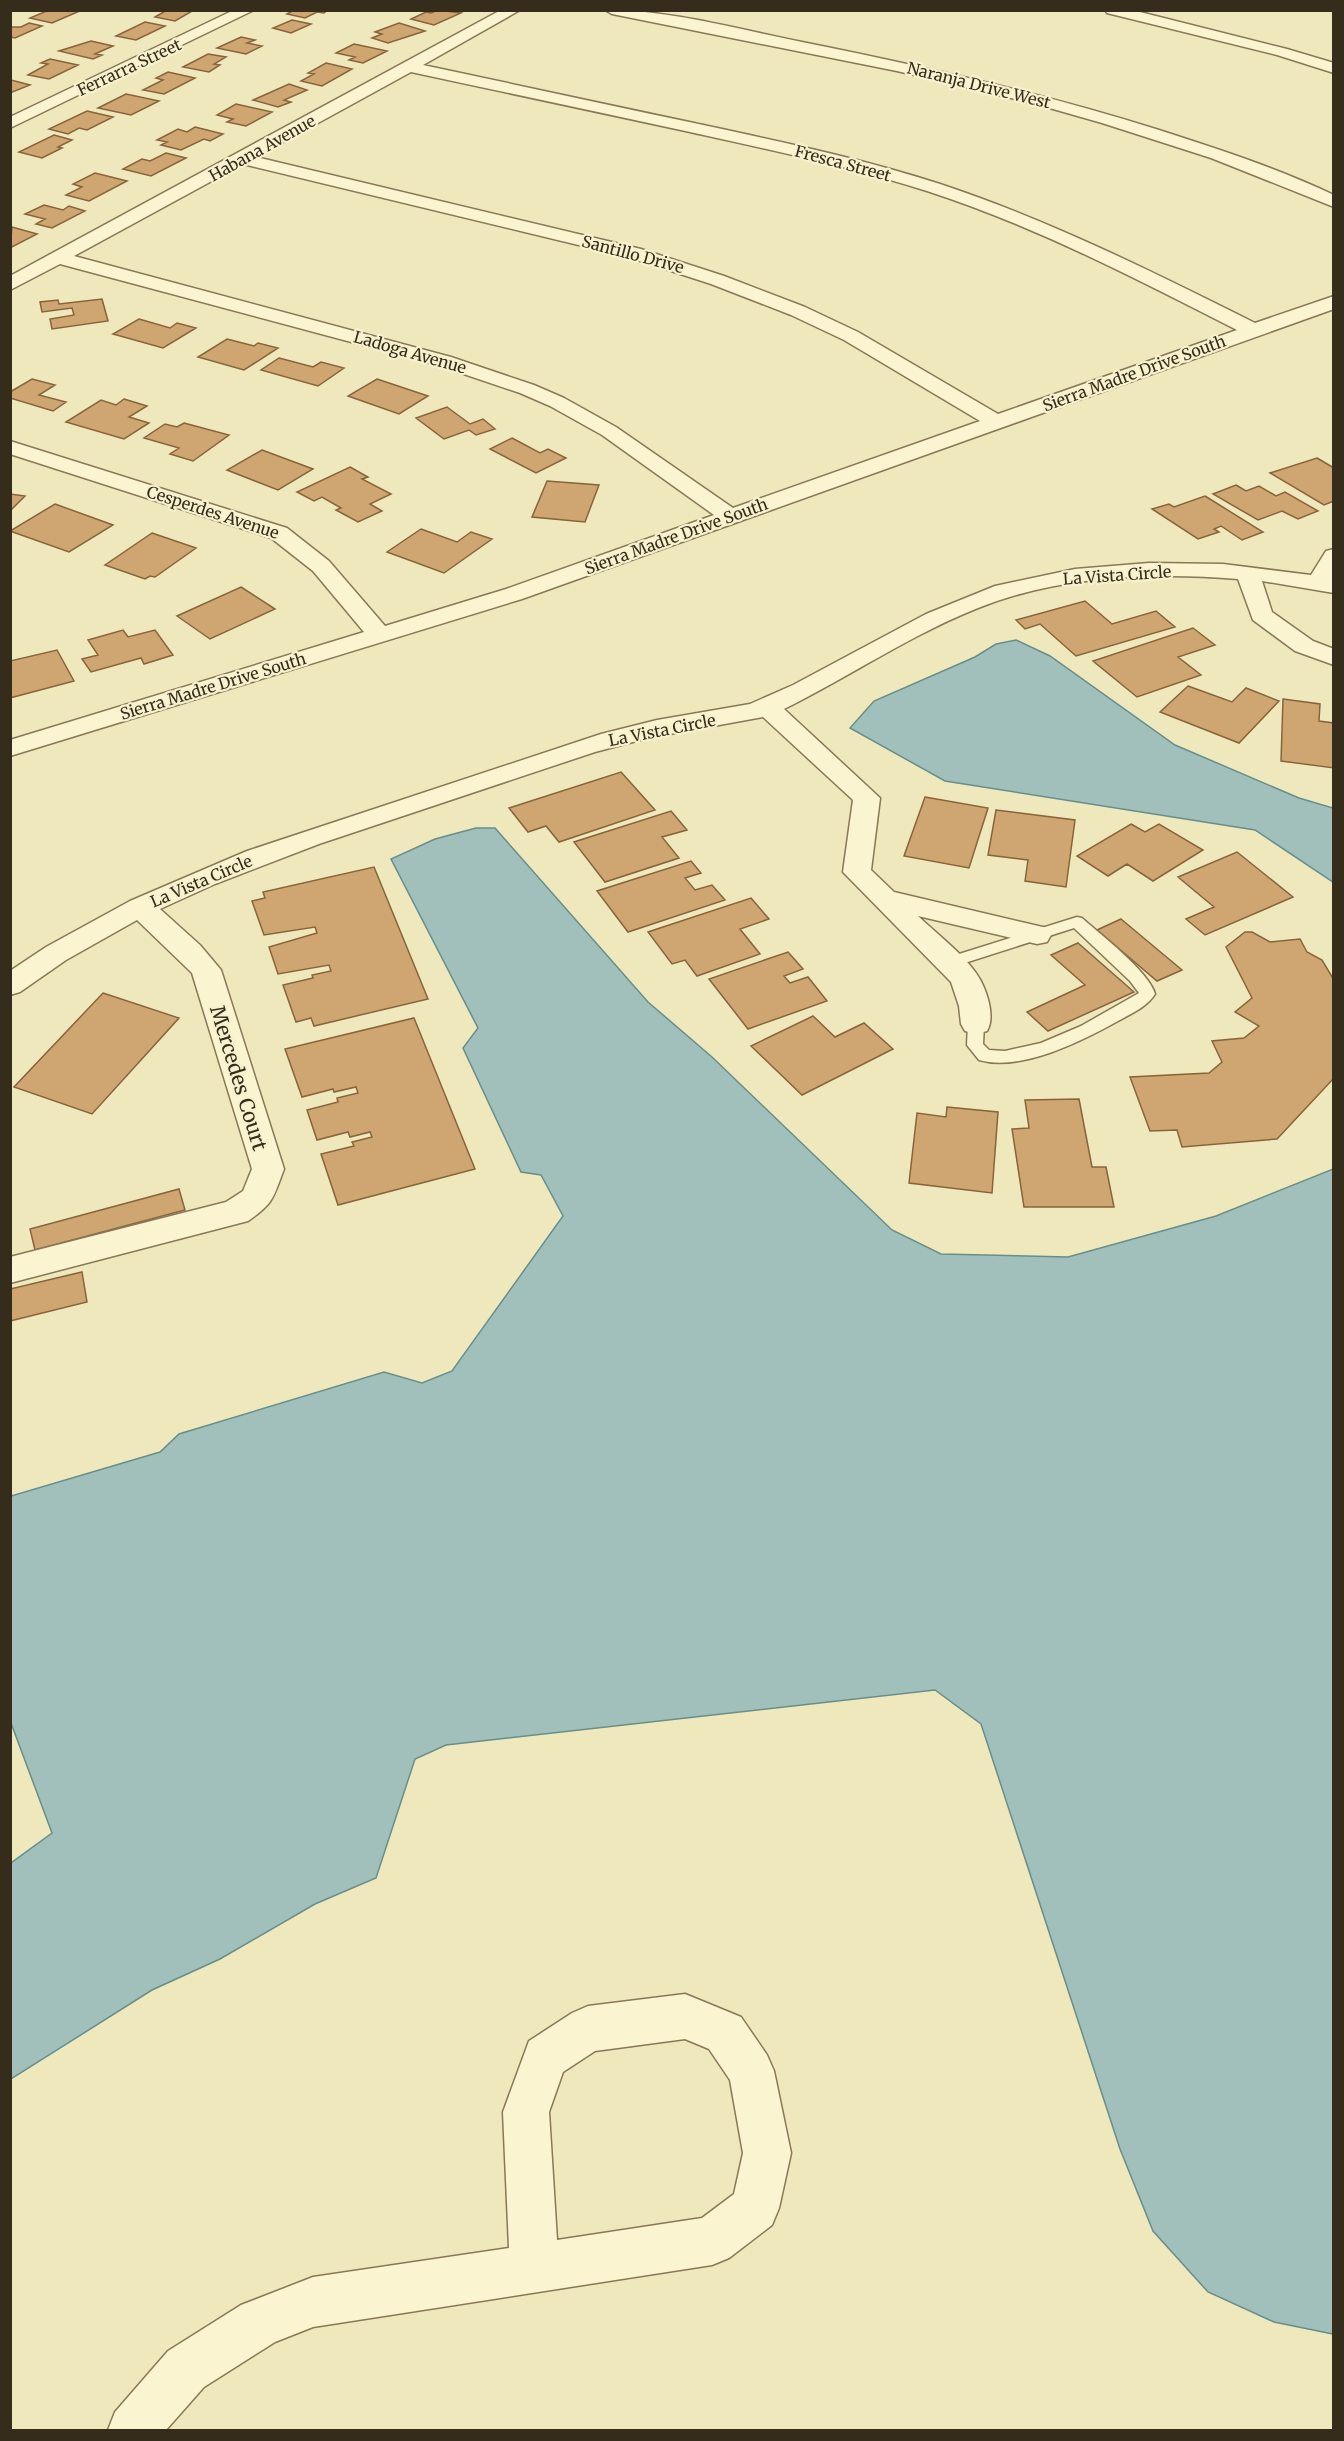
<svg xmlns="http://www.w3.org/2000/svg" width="1344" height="2441" viewBox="0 0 1344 2441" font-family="Merriweather,serif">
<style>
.water{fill:#a1c0bc;stroke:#688e8a;stroke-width:1.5}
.building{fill:#cfa671;stroke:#88643b;stroke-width:1.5}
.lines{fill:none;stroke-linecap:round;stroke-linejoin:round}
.service-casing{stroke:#887856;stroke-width:3}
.minor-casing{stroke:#887856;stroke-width:3}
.service{fill:#faf4d0;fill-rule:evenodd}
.minor{fill:#faf4d0;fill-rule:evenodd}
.labels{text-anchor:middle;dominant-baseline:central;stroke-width:4.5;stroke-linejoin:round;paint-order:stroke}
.far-street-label{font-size:16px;fill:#362c1b;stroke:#f7f1cd}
.street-label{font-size:20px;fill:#362c1b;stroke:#f7f1cd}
</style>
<rect width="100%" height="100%" fill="#efe8bd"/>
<path class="water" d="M1016 640 1050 656 1175 745 1299 798 1333 808V882L1255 830 945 781 850 728 874 701 975 657 996 644Z
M476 828H495L648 1002 712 1057 892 1230 941 1254 1068 1257 1216 1216 1333 1169V2334L1274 2322 1208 2292 1153 2231 1120 2149 981 1724 935 1690 446 1745 415 1759 376 1878 315 1904 220 1959 152 1990 11 2079V1863L52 1833 11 1723V1496L160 1452 179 1434 384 1372 422 1383 452 1371 563 1216 541 1175 521 1172 463 1048 478 1028 391 859 435 839Z"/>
<path class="building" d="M49 10H82L52 23 30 18Z
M167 10H194L175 21 155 17Z
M294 10H328L324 13 317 12 305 18 287 14Z
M438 10 461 13 434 25 411 19 426 12 431 13Z
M292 20 311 24 291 33 273 28Z
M145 22 165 26 136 40 116 36Z
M29 23 42 26 15 38 10 37V27H21Z
M399 23 425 31 388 43 372 38 382 34 375 32Z
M241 37 255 40 247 43 262 46 246 54 217 48Z
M91 41 113 46 95 54 102 55 93 59 59 51Z
M354 44 387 51 363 63 349 60 355 57 336 53Z
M208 54 226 57 214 64 220 65 209 72 183 67Z
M50 59 78 65 49 79 28 75 48 64 41 63Z
M326 63 352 69 322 86 301 81 314 74 308 73Z
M168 72 195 78 164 94 143 90 163 80 156 78Z
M10 80H11L30 85 10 93Z
M289 84 307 90 284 100 291 102 278 107 253 100Z
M126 94 159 101 131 115 98 108Z
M236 104 272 112 246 126 227 122 233 119 217 115Z
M87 111 113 117 87 130 79 128 68 134 49 129Z
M195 127 223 134 210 141 204 139 181 150 161 145 167 142 157 140 178 129 187 132Z
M54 135 72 140 58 147 62 148 42 158 19 152Z
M166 153 186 158 151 176 123 169 142 159 150 161Z
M95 173 127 181 89 201 66 195 82 187 73 184Z
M44 205 63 210 69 206 85 211 52 228 36 224 45 219 25 214Z
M12 227 37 234 10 248Z
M102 299 108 321 52 329 50 319 74 315 72 308 42 312 40 302 58 300 59 304Z
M139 319 170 328 177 323 196 328 163 348 113 334Z
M227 339 254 346 258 343 278 348 244 370 198 357Z
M279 358 313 367 321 362 344 368 318 386 261 370Z
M32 379 55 385 39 395 66 402 53 411 10 398V392Z
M377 379 428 396 399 414 348 396Z
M124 399 147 406 129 417 149 423 124 439 66 422 101 400 116 405Z
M447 407 470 424 483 419 495 429 476 435 469 430 444 439 416 418Z
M184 423 229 435 193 461 170 454 179 448 144 438 165 424 177 427Z
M512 438 540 453 548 449 566 458 536 473 490 449Z
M262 450 313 469 278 490 227 470Z
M1317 458 1334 468V501L1324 505 1270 473Z
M350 467 368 477 362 479 391 494 370 504 382 511 358 522 336 510 341 508 322 497 314 501 297 492Z
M547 481 599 485 585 522 532 517Z
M1236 485 1246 491 1259 486 1276 496 1285 492 1318 511 1298 519 1282 511 1258 520 1213 494Z
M10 494 25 496 10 511Z
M1205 496 1263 532 1242 540 1221 526 1214 529 1219 532 1198 539 1152 509 1169 504 1174 507Z
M55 504 113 525 69 552 10 531Z
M421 529 457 542 471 532 492 539 444 573 387 552Z
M152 533 196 548 155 577 150 576 145 579 105 565Z
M241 587 275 609 210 639 177 616Z
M1085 601 1112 624 1156 611 1175 627 1076 656 1040 624 1025 629 1016 620Z
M1193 628 1215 645 1178 657 1201 675 1137 697 1093 661Z
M123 630 128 637 155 630 173 655 144 664 141 658 91 672 82 659 98 655 88 640Z
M57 650 74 681 10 698V661Z
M1188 686 1232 702 1246 688 1279 701 1239 743 1160 712Z
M1283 699 1320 704 1319 721 1334 723V768L1281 761Z
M621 772 655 810 559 842 546 826 528 832 509 808Z
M925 797 988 808 969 868 904 856Z
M996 810 1075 820 1066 887 1025 881 1028 860 988 855Z
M671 811 687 830 662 837 679 858 605 882 574 842Z
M1131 824 1145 832 1159 824 1203 850 1153 881 1127 864 1108 876 1077 856Z
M1237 852 1293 897 1205 935 1186 919 1214 907 1178 877Z
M691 861 701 873 685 878 695 890 712 885 725 900 628 932 597 891Z
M374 867 428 999 314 1026 311 1018 296 1022 283 985 313 978 312 975 331 971 329 965 278 974 269 947 317 933 315 927 264 935 252 901 265 898 263 892Z
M751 898 769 919 740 929 760 954 697 976 685 960 672 964 648 932Z
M1121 919 1182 970 1157 981 1097 930Z
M1245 932H1252L1270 942 1300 939 1307 952 1322 960 1334 980V1078L1277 1139 1182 1147 1177 1130 1150 1131 1130 1077 1209 1073 1222 1062 1212 1041 1244 1038 1259 1026 1235 1012 1252 998 1226 947Z
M1078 943 1134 992 1048 1031 1027 1012 1085 985 1051 955Z
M788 952 803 969 784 976 790 983 808 977 827 1001 748 1029 709 979Z
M103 993 179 1018 92 1114 14 1087Z
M813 1016 835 1037 864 1023 893 1049 802 1095 751 1046Z
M414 1018 475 1169 338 1205 321 1154 354 1146 352 1142 372 1137 370 1132 350 1137 348 1132 317 1140 307 1110 338 1102 337 1098 358 1093 356 1087 334 1092 333 1089 302 1097 285 1049Z
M1079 1099 1092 1167H1106L1114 1207H1024L1012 1129 1029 1128 1025 1100Z
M947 1107 998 1112 992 1193 909 1183 917 1113 946 1117Z
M179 1189 185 1210 35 1250 30 1229Z
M82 1272 87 1302 10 1321V1289Z"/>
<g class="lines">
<g class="service-casing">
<path id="service" d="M1077 917 1082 918C1101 935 1149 972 1155 994 1147 1007 1132 1013 1118 1021 1082 1041 1021 1072 979 1060L967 1045 968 1024 970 1020H982L984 1024 983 1044 989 1050 1005 1051 1041 1043 1081 1026 1139 993 1130 981 1074 928 949 968 943 967 941 963 943 959Z"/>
</g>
<g class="minor-casing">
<path id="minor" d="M234 10H254L10 128V117Z
M501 10H520L423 65C513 84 603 104 694 123 777 141 860 158 940 184 1049 220 1153 272 1255 323L1334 296V309L522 599 10 756V740L364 632 313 571 271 538 10 454V441L287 528 329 561 385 626 506 589 714 515 602 435 550 406 520 393 437 365 60 264 10 290V276ZM411 72C504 92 597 112 690 132 770 150 849 166 927 191 1035 226 1137 279 1237 330L998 414 858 332 805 307 724 276 641 249 256 157ZM243 164 628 257 711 284 791 315 844 340 980 421 733 508 616 427 564 398 534 385 451 357 74 256Z
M605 10C671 10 737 29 802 42 922 66 1042 93 1159 130 1218 149 1277 168 1334 195V207L1211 158 1102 123 1032 103 897 71 612 14Z
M1105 10H1132L1287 49 1334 63V73L1277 55 1107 13Z
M1334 549V593L1262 581 1272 612 1313 641 1334 649V665L1295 651 1253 620 1238 579C1152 572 1058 576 978 608 910 635 849 677 784 709L880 798 871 870 894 892 1047 928 1051 935 1047 942 1037 944 918 916C937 934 961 952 976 973 986 987 996 1016 987 1031L976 1034 965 1031 961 1024 959 1006 951 982 843 872 853 800 763 717 648 738 595 752 319 844 215 884 160 909 200 945 221 970 284 1169C273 1198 274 1203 248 1221L10 1283V1257L226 1202 243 1191 252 1169 192 973 137 920 66 960 20 992 10 995V971L46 947 130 901 247 851 601 734 657 720 750 704 793 685 926 614 995 586 1075 569 1149 563 1223 564 1311 575 1326 551Z
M685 1994 741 2017 767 2055 774 2071 791 2153 779 2208 772 2225 729 2258 712 2265 313 2327 275 2342 204 2387 166 2430H108L115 2412 168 2351 241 2305 313 2277 509 2248 503 2112 529 2041 572 2013 588 2006ZM685 2039 709 2049 730 2080 743 2153 734 2194 702 2218 557 2240 549 2112 563 2072 595 2051Z"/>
</g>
<use href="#service" class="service"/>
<use href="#minor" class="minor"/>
</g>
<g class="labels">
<g class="far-street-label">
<text transform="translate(129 67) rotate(-25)">Ferrarra Street</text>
<text transform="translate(979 85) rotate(14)">Naranja Drive West</text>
<text transform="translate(262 148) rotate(-29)">Habana Avenue</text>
<text transform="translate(843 163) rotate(15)">Fresca Street</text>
<text transform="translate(633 254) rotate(15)">Santillo Drive</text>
<text transform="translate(410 352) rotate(16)">Ladoga Avenue</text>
<text transform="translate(1134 373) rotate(-20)">Sierra Madre Drive South</text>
<text transform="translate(213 512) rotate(18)">Cesperdes Avenue</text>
<text transform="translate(676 536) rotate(-20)">Sierra Madre Drive South</text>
<text transform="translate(1117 575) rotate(-4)">La Vista Circle</text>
<text transform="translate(213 686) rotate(-17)">Sierra Madre Drive South</text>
<text transform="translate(662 730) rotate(-11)">La Vista Circle</text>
<text transform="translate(201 881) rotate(-23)">La Vista Circle</text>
</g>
<g class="street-label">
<text transform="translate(239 1078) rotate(73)">Mercedes Court</text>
</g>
</g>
<rect width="1344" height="2441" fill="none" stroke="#362c1b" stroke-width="24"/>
</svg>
